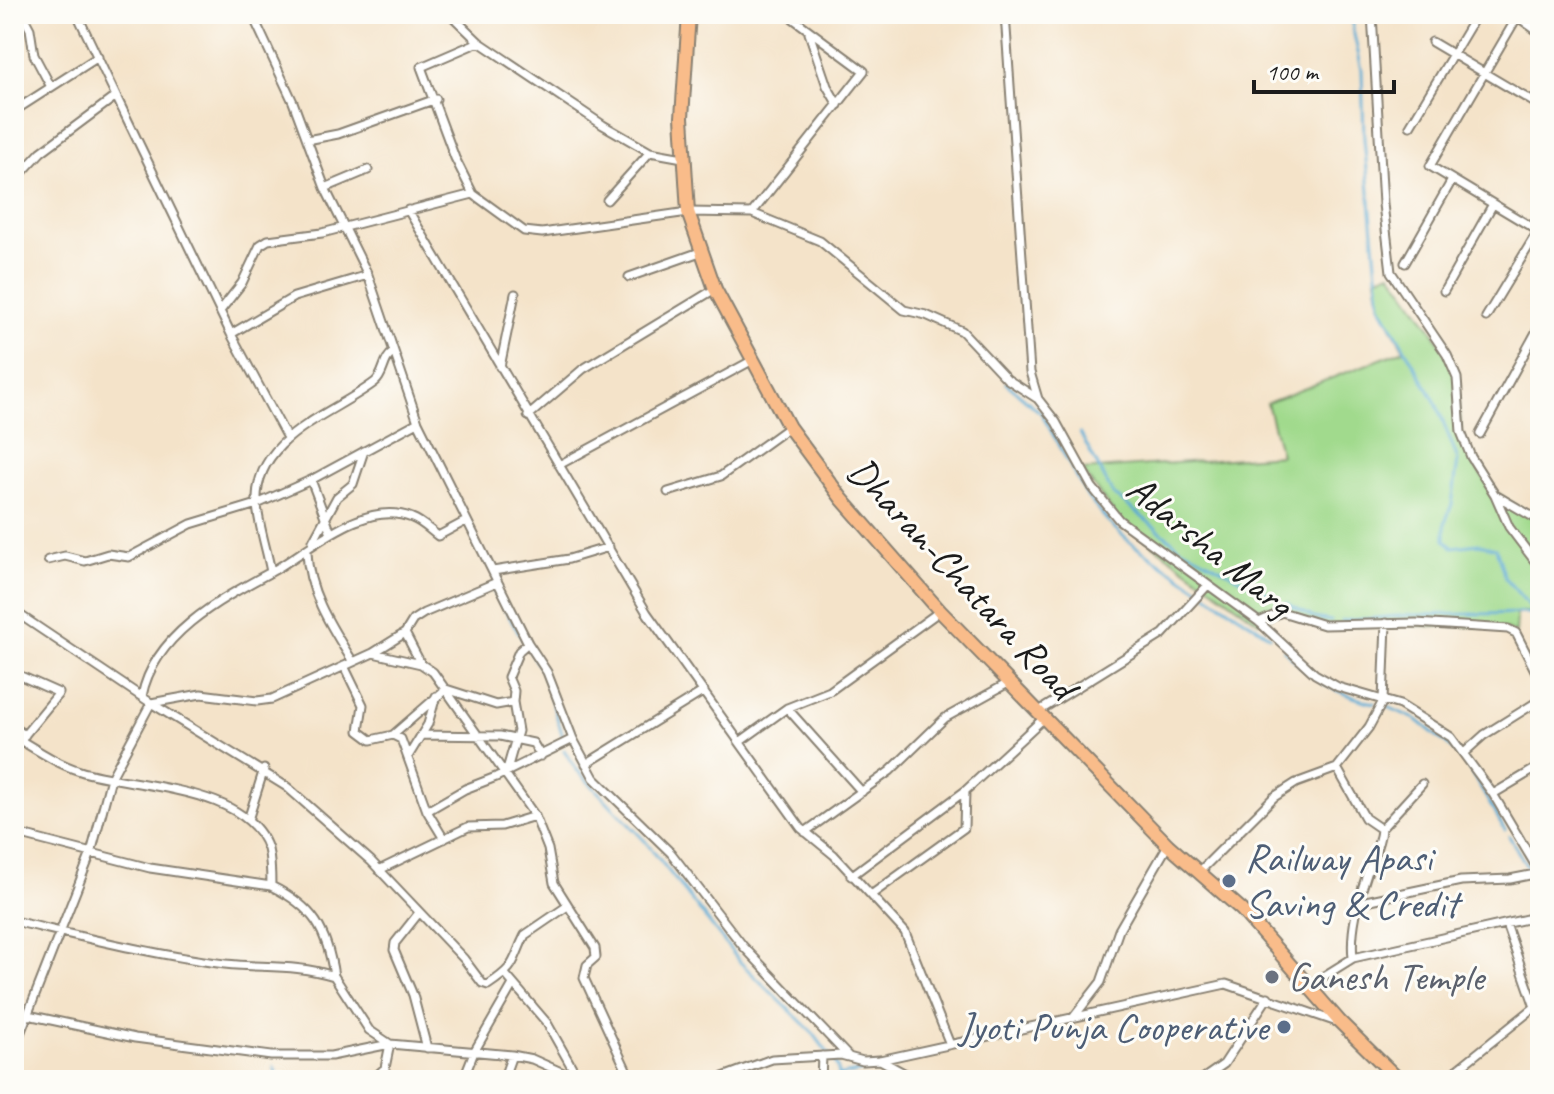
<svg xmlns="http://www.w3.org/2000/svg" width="1554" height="1094" viewBox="0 0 1554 1094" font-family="Caveat,sans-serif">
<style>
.green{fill:#a1da8d;stroke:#5e7b54;stroke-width:2}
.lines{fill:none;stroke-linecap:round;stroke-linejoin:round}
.stream{stroke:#58a9d2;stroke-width:3}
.minor-casing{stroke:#888072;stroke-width:11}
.primary-casing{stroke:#888072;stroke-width:16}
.minor{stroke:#fff;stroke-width:7}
.primary{stroke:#f9bc8a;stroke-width:12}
.service-dot{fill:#5c6f8a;stroke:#fdfcf7;stroke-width:3}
.worship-dot{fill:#6b7280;stroke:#fdfcf7;stroke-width:3}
.labels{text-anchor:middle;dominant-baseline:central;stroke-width:6;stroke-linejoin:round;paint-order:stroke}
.street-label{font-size:40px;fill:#1c1c1c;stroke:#fdfcf7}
.service-label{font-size:40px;fill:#4e5e75;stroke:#fdfcf7;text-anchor:start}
.worship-label{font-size:40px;fill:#5b616d;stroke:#fdfcf7;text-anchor:start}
</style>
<rect width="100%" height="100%" fill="#fdfcf7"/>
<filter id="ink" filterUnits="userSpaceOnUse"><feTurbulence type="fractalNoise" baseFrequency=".0125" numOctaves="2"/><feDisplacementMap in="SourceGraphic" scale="16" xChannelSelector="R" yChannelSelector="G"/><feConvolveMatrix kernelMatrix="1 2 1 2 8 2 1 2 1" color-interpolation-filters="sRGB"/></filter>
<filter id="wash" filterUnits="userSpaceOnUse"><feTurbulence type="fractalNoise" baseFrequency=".006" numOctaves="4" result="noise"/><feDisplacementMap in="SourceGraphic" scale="32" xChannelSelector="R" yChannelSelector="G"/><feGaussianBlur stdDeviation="1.8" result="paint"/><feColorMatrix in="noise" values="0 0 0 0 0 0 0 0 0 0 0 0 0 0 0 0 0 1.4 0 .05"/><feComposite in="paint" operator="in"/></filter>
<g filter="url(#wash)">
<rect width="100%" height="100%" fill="#f4e3c9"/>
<path class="green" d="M1391 272C1414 305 1442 339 1456 377 1462 394 1458 414 1462 432 1473 480 1501 498 1540 521V611L1517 613 1516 633 1497 627 1324 625 1282 612 1259 622 1119 520 1082 470 1281 455 1267 403 1404 350 1380 305 1376 278Z"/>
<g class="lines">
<path class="stream" d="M1353 14V30L1362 70 1364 139 1380 305 1436 403 1458 460 1452 504 1445 523V540L1452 547 1479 544 1496 548 1505 578 1540 618
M1006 383 1041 413 1088 498 1111 525 1132 544 1199 589
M1080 433 1113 494 1180 547 1271 595
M492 588 543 673 564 740
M1206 594 1270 636
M1287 603 1314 618 1331 621
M1342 621 1410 615 1535 613
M1284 650C1312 678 1334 694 1374 703
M1386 706 1417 720 1459 754
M564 750 576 769 645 841 740 962 813 1033 836 1064 841 1080
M1464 760 1505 830
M1509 836 1530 872
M1535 879 1540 885
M274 1067 280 1080
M838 1076 878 1068 900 1080
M382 1080H385"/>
</g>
</g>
<g filter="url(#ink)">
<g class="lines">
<g class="minor-casing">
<path id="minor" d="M22 14 30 29 34 55 50 85
M252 14 293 102 325 188 368 275 418 422 528 643 547 672 573 739 594 778 671 853 743 946 848 1056
M450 14 479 42 603 125 650 152 683 158
M1005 14 1030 372 1038 399 1056 422 1092 487 1119 520 1259 622 1315 674 1338 687 1400 705 1451 737 1493 794 1540 873
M1372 14 1383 204 1391 272 1447 355 1457 378 1461 432 1471 457 1495 495 1509 527 1540 568
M1514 14 1540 33
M1516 19 1430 166 1540 232
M809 33 827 86 838 105
M1432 42 1540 106
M116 96 231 334 287 438
M14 111 98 57
M1410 126 1477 14
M307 140 338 134 436 99
M14 181 41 152 116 96 77 14
M325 188 368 170
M473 194 455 158 421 67 479 42
M607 200 650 152
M408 210 647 613 801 828 834 855 905 932 949 1042
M752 213 864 71 787 14
M1405 263 1452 180
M629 277 700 252
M1444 291 1493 204
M220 311 242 283 260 245 268 240 322 233 473 194 524 231 542 233 688 212 752 213 820 241 904 310 926 315 962 331 1007 379 1038 399
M1486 317 1538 231
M231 334 294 297 368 275
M500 367 515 294
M528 416 583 369 715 289
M1480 434 1540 325
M559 465 753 360
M311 480 331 533
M668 492 721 476 789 427
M1497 496 1540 521
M313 541 337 497 353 484 364 451
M307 552C308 592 332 628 353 662
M48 560 65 556 85 561 108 554 129 557 191 524 257 504 311 480 418 422
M493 571 569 559 609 547
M271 572C309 551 364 498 412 518 421 521 430 530 438 536L466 521
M14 611 151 703 111 778 91 853 14 1049
M1259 622 1282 612 1324 625 1416 623 1508 629 1516 633 1540 680
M405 633 421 664
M373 653 421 664 433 672 535 816 548 849 554 883 595 948 596 957 587 965 584 978 631 1080
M344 666 363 705 359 731 371 740 393 735 401 739 427 811 444 839
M14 673 59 693 14 748
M142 696C154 634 221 599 271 572 267 550 259 527 257 505 253 437 332 415 375 382 385 374 382 359 394 352
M151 703 287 787 371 861 464 959 482 983 488 985C518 965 511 963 525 935L566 907
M151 703 201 694 257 701 272 699 373 653 405 633 413 620 424 613 497 582
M787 708 862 792
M1039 711 1163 634 1207 586
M14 728 25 735
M393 735 446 689 496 705 513 702 514 691 508 677 519 651 528 643
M421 735 500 736 533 743 541 756
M20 740C40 752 58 764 80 771 133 788 247 785 268 849 271 861 271 874 271 886 314 907 327 930 334 976
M741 741 787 708 830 691 940 611
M1465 752 1484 735 1540 700
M409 755 428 724 436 696
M586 764 704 691
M1337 768 1365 818 1381 829
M506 773 518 731 513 702
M1493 794 1540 766
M427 811 465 789 496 777 573 739
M248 820 264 769
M805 832 890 771 945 718 1010 682
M14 833 150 868 271 886
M379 870 468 827 502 826 535 816
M1199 872 1274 797 1296 783 1337 768 1369 727 1383 701 1386 623
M851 876 965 791
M871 895 964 828 965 791 1045 717
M1361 902 1461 881 1510 879 1540 873
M418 914 395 943 394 950 413 995 427 1048
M14 921C83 937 154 955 225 964 263 968 297 964 334 976L369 1030 390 1044 385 1068 372 1080
M1353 958C1350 932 1358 901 1366 877 1371 860 1380 846 1381 829L1422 784
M505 974 547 1023 578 1078
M1308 986 1353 958 1540 916
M14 1012 135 1038 271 1056H331L390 1044 512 1055 532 1059 579 1080
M1073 1018 1101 982 1119 930 1168 845
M880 1060 917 1080
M463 1080 474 1052 512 986
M503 1080 512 1055
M715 1080 772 1059 841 1055 863 1061 880 1060 1226 984 1337 1022
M821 1080 822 1056
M1201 1080 1224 1064 1268 997
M1444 1080 1535 1007 1506 924"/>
</g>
<g class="primary-casing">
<path id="primary" d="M689 14 682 117 688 212 715 289 789 427 842 499 940 611 1168 845 1242 910 1340 1022 1399 1080"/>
</g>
<use href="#minor" class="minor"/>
<use href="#primary" class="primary"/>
</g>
</g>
<g class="service-dot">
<circle cx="1229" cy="881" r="8"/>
<circle cx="1284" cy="1027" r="8"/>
</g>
<circle class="worship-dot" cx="1272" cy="977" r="8"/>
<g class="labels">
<g class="street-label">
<text transform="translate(1210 546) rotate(39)">Adarsha Marg</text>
<text transform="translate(962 578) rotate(47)">Dharan-Chatara Road</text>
</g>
<g class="service-label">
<text x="1245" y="858">Railway Apasi<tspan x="1245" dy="46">Saving &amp; Credit</tspan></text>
<text x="1268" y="1027" text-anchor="end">Jyoti Punja Cooperative</text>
</g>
<g class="worship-label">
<text x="1288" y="977">Ganesh Temple</text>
</g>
</g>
<rect width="1554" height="1094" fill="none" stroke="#fdfcf7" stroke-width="48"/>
<path d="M1254 80v12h140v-12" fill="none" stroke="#1c1c1c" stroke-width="4"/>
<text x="1266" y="80" font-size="24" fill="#1c1c1c" stroke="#fdfcf7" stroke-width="6" paint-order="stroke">100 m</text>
</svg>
